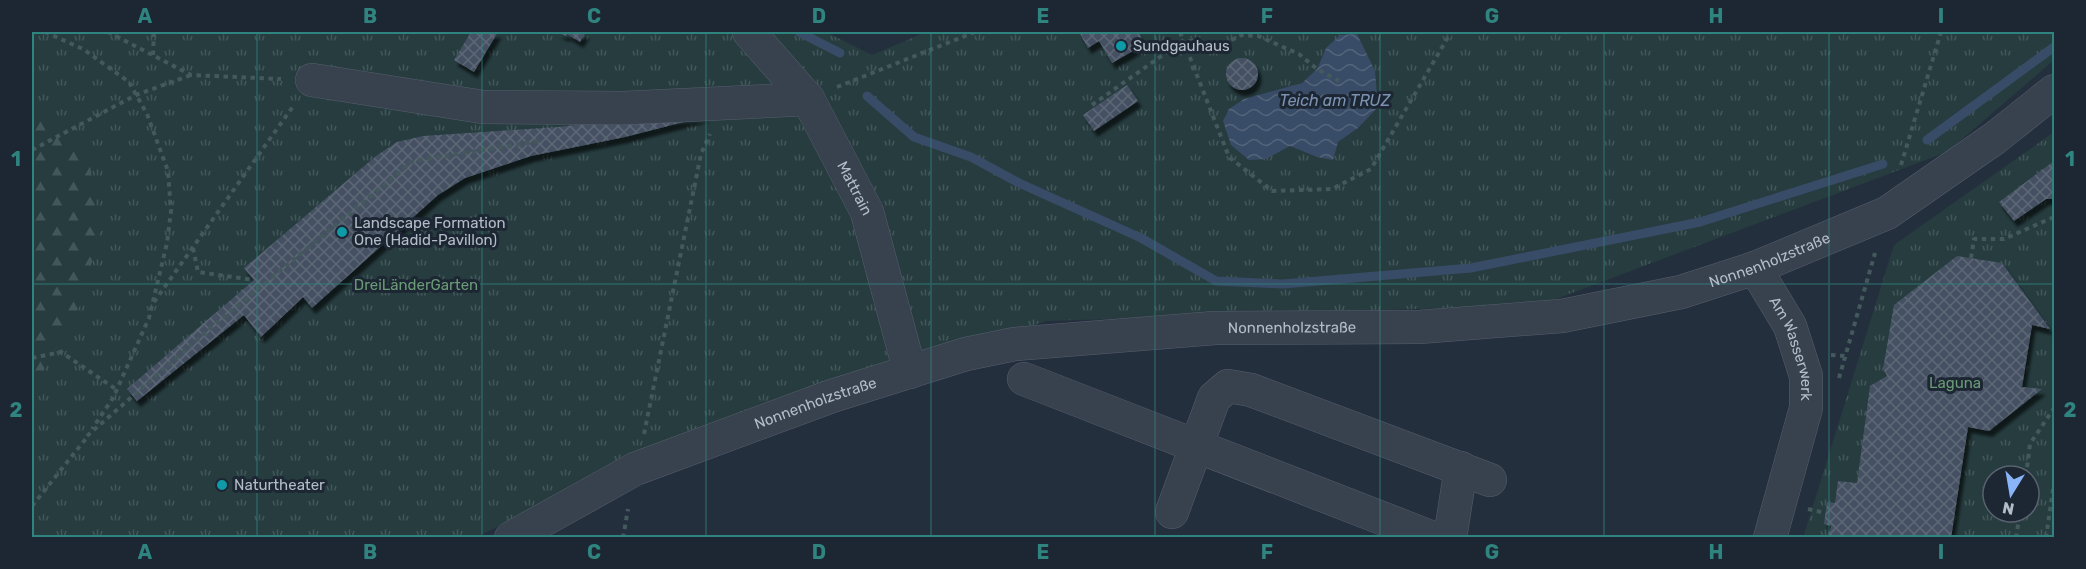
<svg xmlns="http://www.w3.org/2000/svg" width="2086" height="569" viewBox="0 0 2086 569" font-family="Rubik,sans-serif">
<style>
.grass{fill:url(#grass-tufts);fill-rule:evenodd}
.forest{fill:url(#forest-firs)}
.water{fill:url(#water-waves)}
.lines{fill:none;stroke-linecap:round;stroke-linejoin:round}
.stream{stroke:#394c67;stroke-width:9}
.building{fill:url(#building-cross-hatch);filter:url(#shadow)}
.minor-casing{stroke:#565f6c;stroke-width:34}
.path{stroke:#44595c;stroke-width:4;stroke-dasharray:4.5 4.5;stroke-linecap:butt}
.minor{stroke:#38414e;stroke-width:33}
.grid{fill:none;stroke:#308480;stroke-width:1.5;stroke-opacity:0.55}
.culture-dot{fill:#0f9aa8;stroke:#1d2633;stroke-width:2}
.labels{text-anchor:middle;dominant-baseline:central;stroke-width:6;stroke-linejoin:round;paint-order:stroke}
.poi-label{font-size:15px;fill:#b4bcc9;stroke:#1d2633;text-anchor:start}
.street-label{font-size:15px;fill:#b4bcc9;stroke:#1d2633}
.park-label{font-size:15px;fill:#6b9a76;stroke:#1d2633}
.water-label{font-size:16px;font-style:italic;fill:#7c92b1;stroke:#1d2633}
.neatline{fill:none;stroke:#308480;stroke-width:2}
.grid-label{font-size:20px;text-anchor:middle;font-weight:bold;fill:#308480}
</style>
<defs>
<pattern id="grass-tufts" width="24" height="20" patternUnits="userSpaceOnUse" patternTransform="scale(1.5)"><rect width="24" height="20" fill="#263c3f"/><path d="M3 7l-1-3M5 7V3M7 7l1-3M15 17l-1-3M17 17v-4M19 17l1-3" fill="none" stroke="#435659"/></pattern>
<pattern id="forest-firs" width="22" height="20" patternUnits="userSpaceOnUse" patternTransform="scale(1.5)"><rect width="22" height="20" fill="#263c3f"/><path d="M5 1l3.5 6h-7zM16 11l3.5 6h-7z" fill="#435659"/></pattern>
<pattern id="water-waves" width="16" height="10" patternUnits="userSpaceOnUse" patternTransform="scale(1.5)"><rect width="16" height="10" fill="#394c67"/><path d="M0 5q4-4 8 0t8 0" fill="none" stroke="#53647b"/></pattern>
<pattern id="building-cross-hatch" width="8" height="8" patternUnits="userSpaceOnUse" patternTransform="scale(1.5)"><rect width="8" height="8" fill="#455162"/><path d="M0 0l8 8M0 8l8-8" fill="none" stroke="#5d6877"/></pattern>
<filter id="shadow"><feDropShadow dx="3.5" dy="6" stdDeviation="1.5" flood-color="#0009"/></filter>
</defs>
<rect width="100%" height="100%" fill="#242f3e"/>
<path class="grass" d="M32 32H826L872 55 926 32H2054V60L1947 152 1540 305 1046 321 640 459 476 537 32 538ZM1326 48 1358 128 1317 157 1290 146 1244 99 1302 83 1317 69Z
M2054 132V537L1803 538 1894 245ZM1993 476H2029V512H1993Z"/>
<path class="forest" d="M32 108 46 113 89 159 100 229 82 302 32 390Z"/>
<path class="water" d="M1357 34 1375 71 1378 107 1358 128 1338 142 1333 160 1317 157 1290 146 1266 159 1249 160 1231 145 1223 121 1229 109 1244 99 1302 83 1317 69 1326 48 1340 35Z"/>
<g class="lines">
<path class="stream" d="M799 32 840 53
M867 96 914 137 971 157 1019 183 1141 238 1216 281 1283 284 1471 268 1700 222 1883 164
M1927 140 2054 47"/>
</g>
<path class="building" d="M471 32H498L474 72 454 60Z
M557 32H586L580 42 567 34 566 36Z
M1079 32H1138L1145 44 1112 63 1099 41 1088 48Z
M1226 74a16 16 0 1 1 32 0a16 16 0 1 1-32 0Z
M1127 85 1138 101 1094 131 1083 115Z
M707 116 625 137 531 156 465 178 438 195 312 308 303 297 261 337 244 315 137 401 127 389 254 280 244 268 376 156 397 142 423 136 558 127 627 119Z
M2054 161V199H2046L2014 221 1999 202Z
M1957 256 2002 263 2050 329 2032 325 2022 387 2042 389 1989 431 1968 427 1951 538H1829L1831 526 1824 524 1827 502 1835 503 1838 481 1857 483 1870 386 1887 376 1883 369 1894 305Z"/>
<g class="lines">
<g class="minor-casing">
<g id="minor">
<path id="s1" d="M749 32 808 99 867 212 910 372"/>
<path d="M312 80 483 107 624 108 808 99"/>
<path id="s2" d="M1755 268 1790 326 1806 376V408L1770 538"/>
<path d="M1024 379 1433 538"/>
<path d="M1172 512 1214 398 1228 386 1251 390 1490 480"/>
<path id="s3" d="M511 538 635 469 832 396 966 354 1015 344 1215 328 1419 327 1562 316 1681 292 1755 268 1887 213 1995 138 2054 91"/>
<path d="M1450 538 1461 468"/>
</g>
</g>
<path class="path" d="M45 32 83 49 129 82 147 114 168 171 171 211 167 243 149 318 113 398 92 429
M108 32 191 75 281 79
M1180 32 1229 157 1272 191 1332 189 1371 169 1451 32
M153 55 154 32
M837 87 975 32
M1092 105 1184 40 1220 46 1241 35 1258 36 1299 54 1317 69 1339 81
M32 150 136 95 191 75
M1901 165 1941 32
M193 248 198 272 254 280
M1971 258 1974 239H2004L2054 217
M154 302 294 105
M1831 355 1845 356
M32 358 61 352 117 390
M1839 378 1875 253
M644 434 701 154 710 134
M87 436 214 325 413 161 539 141
M2026 476 2030 444 2054 408
M32 506 88 436
M1808 509 1825 513
M623 538 628 509
M2016 538 2020 512
M2046 538 2054 482"/>
<use href="#minor" class="minor"/>
</g>
<path class="grid" d="M257 32V538M482 32V538M706 32V538M931 32V538M1155 32V538M1380 32V538M1604 32V538M1829 32V538M32 284H2054"/>
<g class="culture-dot">
<circle cx="1121" cy="46" r="6"/>
<circle cx="342" cy="232" r="6"/>
<circle cx="222" cy="485" r="6"/>
</g>
<g class="labels">
<g class="poi-label">
<text x="1133" y="46">Sundgauhaus</text>
<text x="354" y="223">Landscape Formation<tspan x="354" dy="17">One (Hadid-Pavillon)</tspan></text>
<text x="234" y="485">Naturtheater</text>
</g>
<g class="street-label">
<text stroke="none"><textPath href="#s1" startOffset="190">Mattrain</textPath></text>
<text stroke="none"><textPath href="#s3" startOffset="1306">Nonnenholzstraße</textPath></text>
<text stroke="none"><textPath href="#s3" startOffset="820">Nonnenholzstraße</textPath></text>
<text stroke="none"><textPath href="#s2" startOffset="90">Am Wasserwerk</textPath></text>
<text stroke="none"><textPath href="#s3" startOffset="334">Nonnenholzstraße</textPath></text>
</g>
<g class="park-label">
<text x="416" y="285">DreiLänderGarten</text>
<text x="1955" y="383">Laguna</text>
</g>
<g class="water-label">
<text x="1335" y="100">Teich am TRUZ</text>
</g>
</g>
<rect width="2086" height="569" fill="none" stroke="#1d2633" stroke-width="66"/>
<g transform="translate(2011 494) rotate(191)"><circle r="28" fill="#1d2633" stroke="#59626f" stroke-width="1.5"/>
<path d="M0-4.5L10 22L0 15L-10 22Z" fill="#8ab4f8"/>
<text y="-9" font-size="16" font-weight="bold" text-anchor="middle" fill="#b4bcc9">N</text>
</g>
<rect x="33" y="33" width="2020" height="503" class="neatline"/>
<g class="grid-label">
<text x="145" y="23">A</text>
<text x="370" y="23">B</text>
<text x="594" y="23">C</text>
<text x="819" y="23">D</text>
<text x="1043" y="23">E</text>
<text x="1267" y="23">F</text>
<text x="1492" y="23">G</text>
<text x="1716" y="23">H</text>
<text x="1941" y="23">I</text>
<text x="16" y="166">1</text>
<text x="2070" y="166">1</text>
<text x="16" y="417">2</text>
<text x="2070" y="417">2</text>
<text x="145" y="559">A</text>
<text x="370" y="559">B</text>
<text x="594" y="559">C</text>
<text x="819" y="559">D</text>
<text x="1043" y="559">E</text>
<text x="1267" y="559">F</text>
<text x="1492" y="559">G</text>
<text x="1716" y="559">H</text>
<text x="1941" y="559">I</text>
</g>
</svg>
